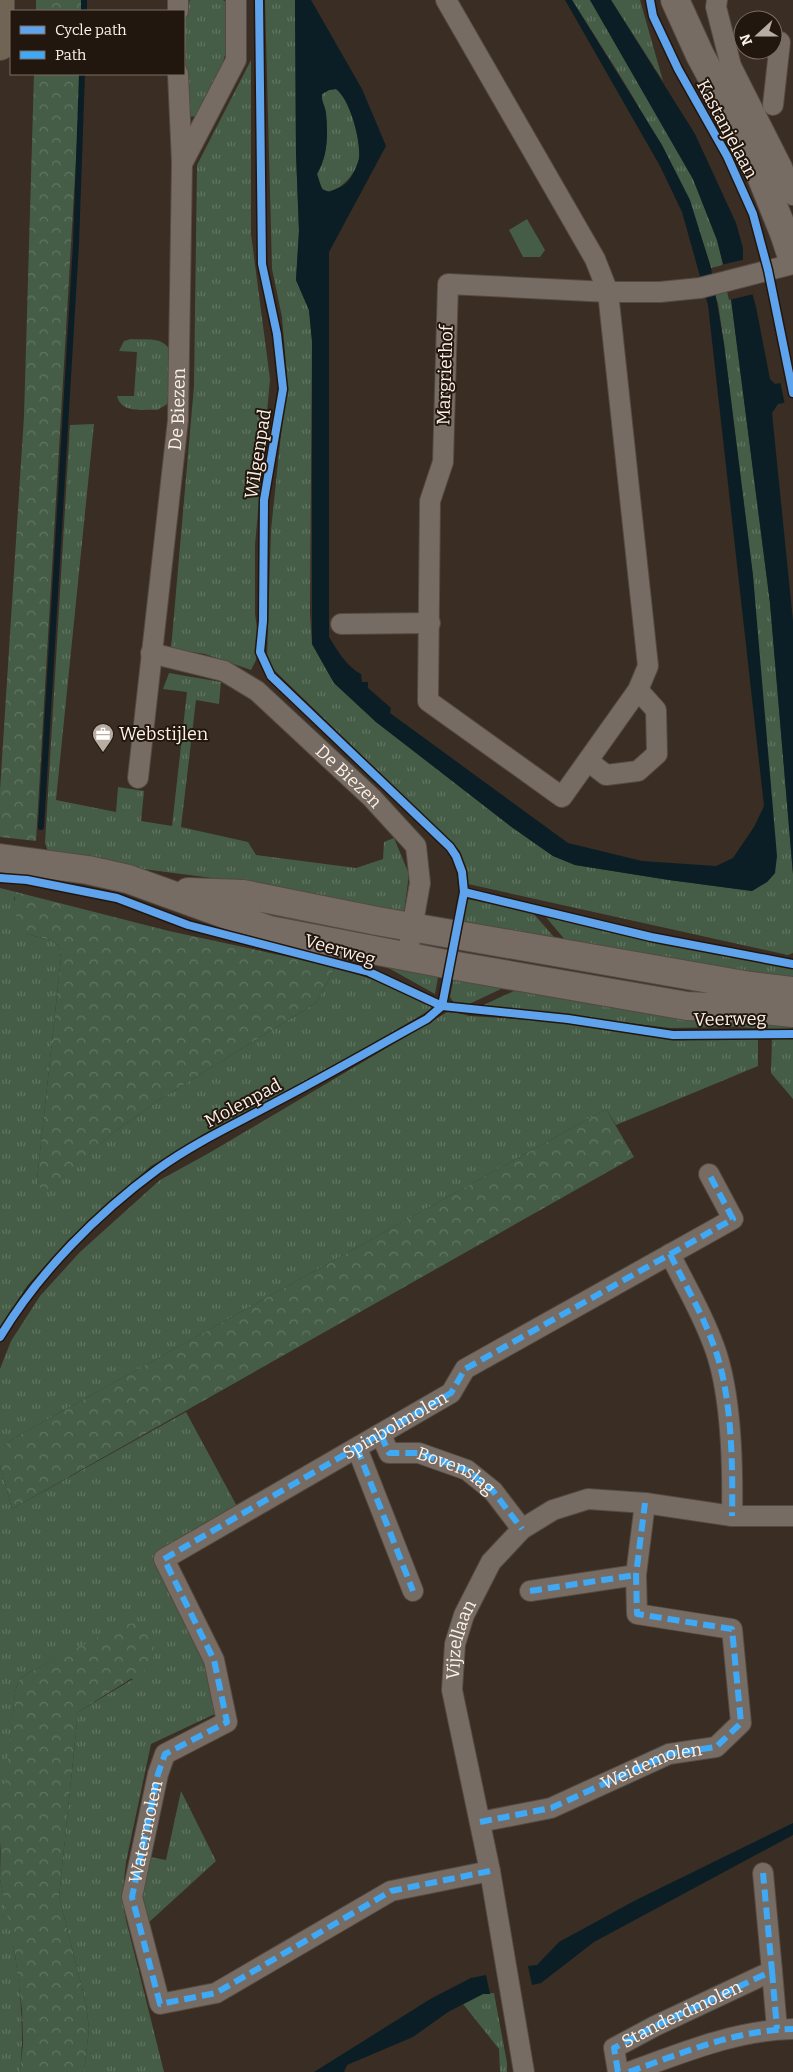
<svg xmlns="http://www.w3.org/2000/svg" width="793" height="2072" viewBox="0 0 793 2072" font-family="Bitter,serif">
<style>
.grass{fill:url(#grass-tufts)}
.forest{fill:url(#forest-crowns)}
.park{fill:#455d46}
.water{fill:#0c1e25;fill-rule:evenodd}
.pier{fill:#3a2d23}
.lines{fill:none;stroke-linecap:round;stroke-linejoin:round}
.stream{stroke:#0c1e25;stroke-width:6}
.street-casing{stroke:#544a42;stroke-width:22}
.secondary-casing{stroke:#544a42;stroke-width:30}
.highway-casing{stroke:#544a42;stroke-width:30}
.street{stroke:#766c64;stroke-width:20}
.secondary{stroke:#766c64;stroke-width:28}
.highway{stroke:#706554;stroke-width:28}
.quiet{stroke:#3fa9f5;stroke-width:6;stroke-dasharray:12 6;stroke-linecap:butt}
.cycleway-casing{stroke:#22170f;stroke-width:11}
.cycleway{stroke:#60a3ed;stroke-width:8}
.labels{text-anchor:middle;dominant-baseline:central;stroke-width:4;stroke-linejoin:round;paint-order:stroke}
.street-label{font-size:18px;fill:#fdf0e7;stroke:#22170f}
.poi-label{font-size:18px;fill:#fdf0e7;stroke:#22170f;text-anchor:start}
</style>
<defs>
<pattern id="grass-tufts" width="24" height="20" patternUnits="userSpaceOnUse" patternTransform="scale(1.25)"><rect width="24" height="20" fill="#455d46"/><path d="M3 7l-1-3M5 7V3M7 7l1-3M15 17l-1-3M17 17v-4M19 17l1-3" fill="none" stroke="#617561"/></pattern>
<pattern id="forest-crowns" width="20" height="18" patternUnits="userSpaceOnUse" patternTransform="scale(1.25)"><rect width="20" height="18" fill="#455d46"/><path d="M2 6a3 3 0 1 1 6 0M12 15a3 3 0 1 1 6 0" fill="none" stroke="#617561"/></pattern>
</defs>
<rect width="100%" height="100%" fill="#3a2d23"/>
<path class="grass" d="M190 0H223L226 2 228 44 222 66 197 116 188 117 184 13Z
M265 0H295L296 153 299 231 296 280 309 310 312 341 310 614 312 644 334 683 376 722 513 828 553 856 575 865 669 880 752 891 767 882 775 873 753 576 724 344 718 303 714 295 730 291 770 603 793 874V953L788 955 468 884V876L460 851 273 669 267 659 271 530 287 377 282 317 272 269Z
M572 0H590L693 179 717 240 723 265 711 268C684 170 626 85 572 0Z
M611 0H640L663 81Z
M251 60V234L270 379 255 545V614L259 643 256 660 251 670 205 654 171 649 194 386 197 165Z
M336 89C350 99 362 142 359 159 357 169 350 179 342 185 337 189 331 192 324 191L319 183 317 174C328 155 328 135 326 113 325 106 321 101 322 94L329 90Z
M131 339C147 340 165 336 171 353L169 400 166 405 157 410C142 409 122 414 117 396H134L137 352 119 351 124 341Z
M94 424 56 800 116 812 118 787 144 791 141 821 172 826 187 692 163 689 169 673 221 682 219 704 196 700 181 827 248 842 256 855 356 868 383 859 384 842 394 838 409 874 404 912 251 883 50 857 45 843 70 425Z
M0 888 16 892 14 899 26 934 51 940 59 946 61 958 37 1180 43 1193 113 1133 159 1100 317 1002 335 967 374 980 435 1007 347 1059 151 1166 68 1240 27 1286 0 1327Z
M467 899 533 913 561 945 462 925Z
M545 916 576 924 793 968V980L571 947Z
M376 961 440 966 435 994Z
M455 972 516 982 465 1006 454 1003 450 997Z
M529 984 793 1019V1030L733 1027 670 1028 532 1011 477 1008Z
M449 1011 470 1016 550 1021 667 1038 758 1037V1066L616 1125 606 1109 14 1438 0 1449V1369L11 1341 40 1296 80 1252 160 1180 209 1153Z
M772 1037 793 1038V1099L771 1073Z
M186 1412 239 1510 155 1554 210 1669 219 1712 151 1744 126 1862 122 1897 126 1920 164 2072H84L89 2029 86 2003 59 1897 78 1712 133 1679 74 1650 30 1672 19 1680 15 1692 0 1852V1465L12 1509Z
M181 1791 216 1861 147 1924 141 1891 150 1857 166 1860Z
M0 1879C14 1942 27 2007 20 2072H0Z
M494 1993 507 2063V2072H500L499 2049 463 2004 483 1994Z"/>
<path class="forest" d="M36 0H85L84 11H36Z
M34 74H81L36 841 0 837V790L24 416Z
M16 892 169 931 335 967 317 1002 159 1100 113 1133 43 1194 37 1180 61 958 59 946 51 940 26 934C16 922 12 907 16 892Z
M606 1109 634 1157 12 1509 0 1465V1449L14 1438Z
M141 1622 154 1645 153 1665 78 1712 59 1897 86 2003 89 2029 84 2072H20L23 2044 22 2010 15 1954 0 1879 1 1827 15 1692 19 1680 30 1672 122 1625Z"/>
<path class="park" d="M527 219 545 250 540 257H523L509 230Z"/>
<path class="water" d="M295 0H311L362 89 386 146 329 252V637C337 650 347 667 361 674L362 682H368V688L391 708 390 713 568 843 642 861 716 866 733 858 754 827 764 806 708 305 682 212 660 166 565 0H572L662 145 690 200 711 268 724 344 753 576 777 856 775 873 767 882 752 891 669 880 575 865 553 856 513 828 376 722 334 683 312 644V341L309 310 296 280 299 231 296 153ZM336 89C350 99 361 141 359 158 358 164 353 175 349 180 345 186 336 189 329 192L322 189 317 174C328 155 328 135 326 113 325 106 321 101 322 94L329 90Z
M590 0H611L695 134 736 223 743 248V260L756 307 770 379 775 384 793 381V401L778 404 772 413 793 621V874L770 603 730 291 717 240 693 179Z
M793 1823V1835L594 1942 541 1983 532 1985 528 1966 537 1965 559 1942 636 1900Z
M486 1975 490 1994H483L448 2012 413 2037 347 2065 344 2072H314L432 1998 471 1978Z"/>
<path class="pier" d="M746 259 754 294 729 300 721 265Z
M793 379V404L785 405 780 381Z"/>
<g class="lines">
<path class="stream" d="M84 11V0
M41 827 76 244 82 74"/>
<g class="street-casing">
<g id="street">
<path d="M178 0V11"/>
<path d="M446 0 595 259 608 292H660L700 288 793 264"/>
<path d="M717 0 716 7 731 66 782 167 793 195"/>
<path d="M773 41 780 42 773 105"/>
<path d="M183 162 236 60V0"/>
<path d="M448 284 608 292 648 666 638 690 562 797 428 701 430 501 443 462Z"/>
<path d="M341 624 430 623"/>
<path id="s1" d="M151 653 224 671 257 691 372 798 416 846 420 883 407 957"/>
<path d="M588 761 606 775 638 771 657 754 656 710 638 690"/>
<path id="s2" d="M138 778 178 420 182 163 178 74"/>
<path d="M670 1254C684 1283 701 1311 712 1341 732 1389 733 1464 732 1516"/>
<path d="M381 1435 389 1453H419L467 1470 493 1491 522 1529"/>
<path d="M357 1448 413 1591"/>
<path d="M530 1591 636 1575"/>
<path d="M480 1822 551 1808 669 1754 716 1747 741 1723 732 1629 637 1614 636 1575 645 1503"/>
<path d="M490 1871 391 1891 216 1993 160 2004 132 1897 158 1774 165 1754 227 1722 214 1660 164 1559 451 1393 465 1369 733 1219 709 1174"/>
<path d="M772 1971 777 2029"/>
<path id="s3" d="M524 2072 490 1871 452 1690 455 1644 464 1615 491 1562 522 1529 553 1510 588 1499 645 1503 732 1516H793"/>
<path d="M618 2072 614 2048 655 2026 772 1971 763 1873"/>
<path d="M629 2072C682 2053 736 2030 793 2029"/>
</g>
</g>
<g class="secondary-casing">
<path id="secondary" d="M675 0 700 55 749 146 784 233 793 260
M0 858 88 870 128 879 269 930 451 965 687 1006 752 1009 793 1013
M188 892 243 894 377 921 750 986 793 991"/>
</g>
<g class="highway-casing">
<path id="highway" d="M0 46V0"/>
</g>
<use href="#street" class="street"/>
<use href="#secondary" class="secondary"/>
<use href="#highway" class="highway"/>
<g class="quiet">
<path d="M670 1254C684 1283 701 1311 712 1341 732 1389 733 1464 732 1516"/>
<path id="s4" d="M381 1435 389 1453H419L467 1470 493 1491 522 1529"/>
<path d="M357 1448 413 1591"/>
<path d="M530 1591 636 1575"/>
<path id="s5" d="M480 1822 551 1808 669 1754 716 1747 741 1723 732 1629 637 1614 636 1575 645 1503"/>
<path id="s6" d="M490 1871 391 1891 216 1993 160 2004 132 1897 158 1774 165 1754 227 1722 214 1660 164 1559 451 1393 465 1369 733 1219 709 1174"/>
<path d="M772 1971 777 2029"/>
<path id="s7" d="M618 2072 614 2048 655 2026 772 1971 763 1873"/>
<path d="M629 2072C682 2053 736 2030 793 2029"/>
</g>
<g class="cycleway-casing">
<path id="cycleway" d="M650 0 653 16 678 69 727 156 753 214 768 270 793 393
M0 878 27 880 117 898 188 925 369 972 442 1006 568 1019 673 1035 793 1034
M464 892 651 937 793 964
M0 1337C39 1272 98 1213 158 1169 194 1143 235 1124 274 1103 326 1076 376 1047 427 1019L442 1006 464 892 462 872 456 856 450 847 271 676 260 652 263 621 264 500 283 389 277 334 262 264 259 0"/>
</g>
<use href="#cycleway" class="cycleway"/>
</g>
<defs>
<g id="office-pin" transform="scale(1.125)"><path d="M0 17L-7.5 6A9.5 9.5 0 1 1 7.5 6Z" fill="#b9aca2" stroke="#22170f"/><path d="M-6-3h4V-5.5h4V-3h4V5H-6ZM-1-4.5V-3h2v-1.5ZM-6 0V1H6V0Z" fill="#fff"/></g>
</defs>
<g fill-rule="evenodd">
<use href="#office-pin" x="103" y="734"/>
</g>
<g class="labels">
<g class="street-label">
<text transform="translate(727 129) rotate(62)">Kastanjelaan</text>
<text transform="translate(445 375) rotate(-88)">Margriethof</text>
<text stroke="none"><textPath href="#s2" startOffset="371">De Biezen</textPath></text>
<text transform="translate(258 454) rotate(-81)">Wilgenpad</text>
<text stroke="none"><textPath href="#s1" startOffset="239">De Biezen</textPath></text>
<text transform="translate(340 950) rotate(16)">Veerweg</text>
<text transform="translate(730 1019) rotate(-1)">Veerweg</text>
<text transform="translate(243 1103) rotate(-28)">Molenpad</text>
<text stroke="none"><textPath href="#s6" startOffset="1131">Spinbolmolen</textPath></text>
<text stroke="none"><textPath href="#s4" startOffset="91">Bovenslag</textPath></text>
<text stroke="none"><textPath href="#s3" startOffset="440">Vijzellaan</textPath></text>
<text stroke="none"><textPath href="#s5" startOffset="182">Weidemolen</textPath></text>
<text stroke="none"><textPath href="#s6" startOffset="538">Watermolen</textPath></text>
<text stroke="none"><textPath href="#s7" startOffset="100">Standerdmolen</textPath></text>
</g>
<g class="poi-label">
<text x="119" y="734">Webstijlen</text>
</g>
</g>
<rect x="10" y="10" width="175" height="65" fill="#22170f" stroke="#7a6e65"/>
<rect x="20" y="26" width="25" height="8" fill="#60a3ed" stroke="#7a6e65"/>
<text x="55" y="35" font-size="15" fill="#fdf0e7">Cycle path</text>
<rect x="20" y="51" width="25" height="8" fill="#3fa9f5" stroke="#7a6e65"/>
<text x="55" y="60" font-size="15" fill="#fdf0e7">Path</text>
<g transform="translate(758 35) rotate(249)"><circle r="24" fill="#22170f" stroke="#7a6e65"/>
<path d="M0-4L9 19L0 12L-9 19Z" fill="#b9aca2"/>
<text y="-8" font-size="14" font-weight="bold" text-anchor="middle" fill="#fdf0e7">N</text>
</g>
</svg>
